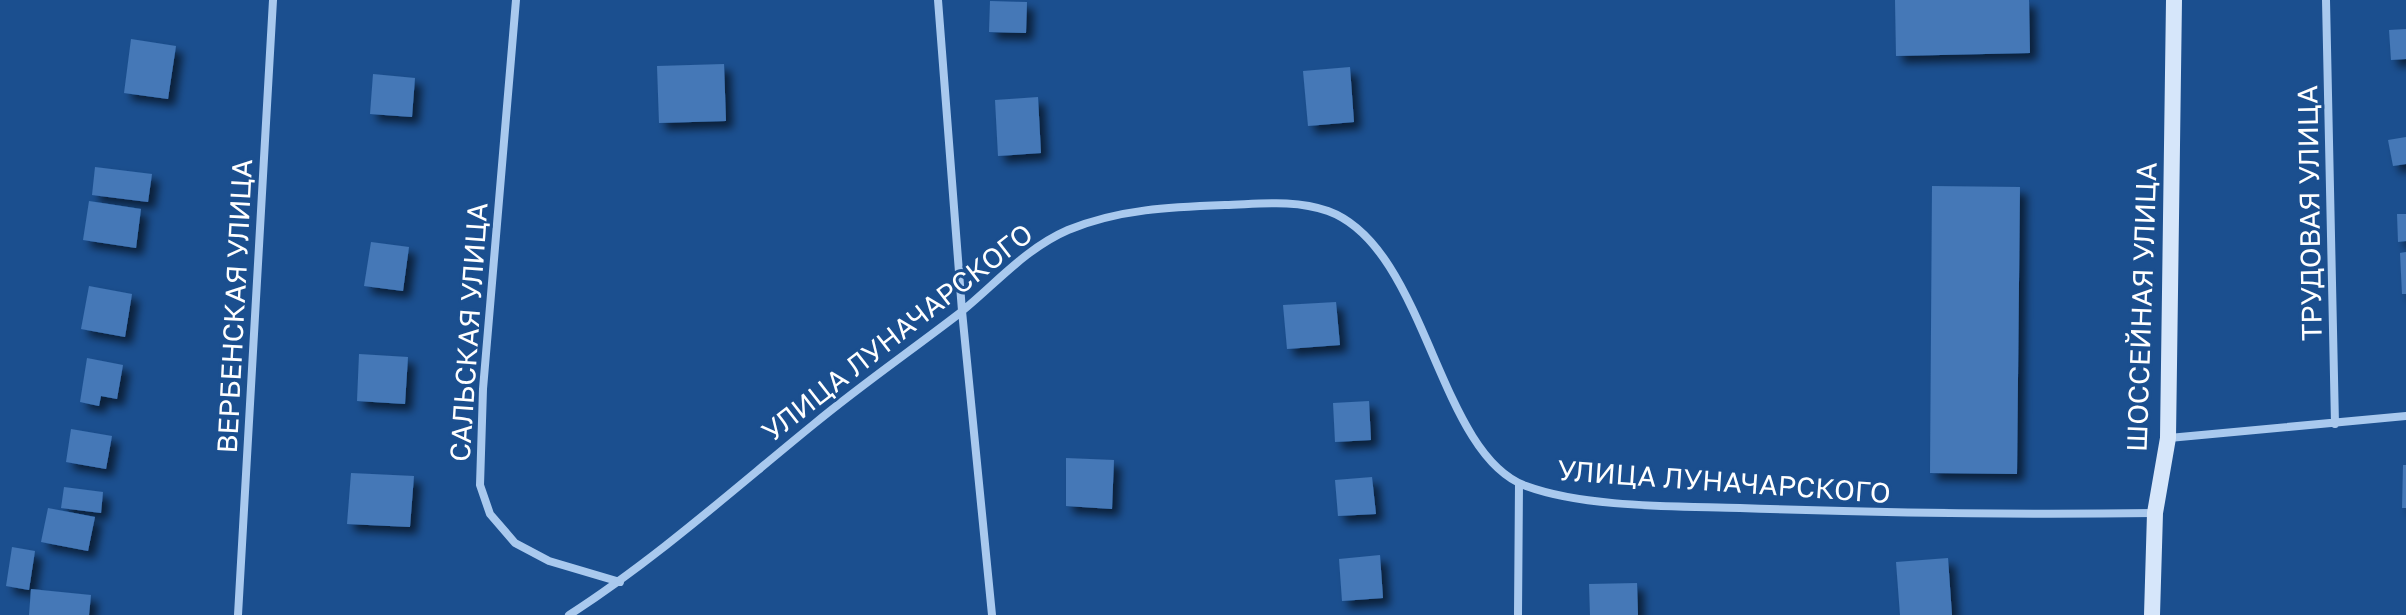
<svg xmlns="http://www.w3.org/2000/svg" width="2406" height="615" viewBox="0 0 2406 615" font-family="'Golos Text',sans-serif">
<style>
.building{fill:#4478b7;filter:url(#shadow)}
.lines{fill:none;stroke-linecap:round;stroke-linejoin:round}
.minor{stroke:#a9c9ee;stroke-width:8}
.secondary{stroke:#d6e6fa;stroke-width:16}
.labels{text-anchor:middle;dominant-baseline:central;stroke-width:6;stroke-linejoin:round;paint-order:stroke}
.street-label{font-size:28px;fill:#fff;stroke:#1b4f8f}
</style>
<defs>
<filter id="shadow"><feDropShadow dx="7" dy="7" stdDeviation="4" flood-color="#0009"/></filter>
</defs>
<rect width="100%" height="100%" fill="#1b4f8f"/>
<path class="building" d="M1895 0H2029L2030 53 1896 56Z
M990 1 1027 2 1026 33 989 32Z
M2406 29V59L2391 60 2389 30Z
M131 39 176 46 168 99 124 93Z
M724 64 726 121 659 123 657 66Z
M1350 67 1354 122 1308 126 1303 71Z
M373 74 415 78 412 117 370 114Z
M1038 97 1041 153 998 156 995 100Z
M2406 137V164L2393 166 2388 140Z
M95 167 152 174 148 202 92 195Z
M1932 186 2020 187 2017 474 1930 473Z
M89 201 141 209 136 248 83 240Z
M2397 214H2406V241L2398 242Z
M371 242 409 247 403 291 364 286Z
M2406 252V294H2402L2400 253Z
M89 286 132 294 125 337 81 329Z
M1336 302 1340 345 1287 349 1283 305Z
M359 354 408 357 405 404 357 401Z
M87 358 123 365 117 399 101 396 99 406 80 402Z
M1369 401 1371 440 1335 442 1333 403Z
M71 429 112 436 106 469 66 462Z
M1066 458 1114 460 1112 509 1066 506Z
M2403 465H2406V508H2402Z
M351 473 414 476 410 527 347 524Z
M1372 477 1376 514 1338 516 1335 480Z
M64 487 103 492 101 513 61 508Z
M48 508 95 517 88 551 41 542Z
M12 547 35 551 29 590 6 586Z
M1380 555 1383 598 1342 601 1339 559Z
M1948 558 1952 615H1900L1896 562Z
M1637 583 1638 615H1590L1589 584Z
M31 589 91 595 89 615H29Z"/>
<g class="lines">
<path class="minor" d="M516 0 483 389 480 485 490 514 515 543 549 561 620 582
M938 0 962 311 992 615
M2326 0 2335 424
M2169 438 2406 416
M238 615 273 0
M569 615C656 559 734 489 814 424 860 386 909 352 956 316 993 287 1024 249 1068 230 1119 209 1171 207 1225 205 1259 204 1295 199 1328 211 1427 247 1437 454 1526 486 1586 508 1676 506 1740 508 1879 513 2016 515 2155 513
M1518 615 1519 484"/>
<path class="secondary" d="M2152 615 2155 513 2168 438 2174 0"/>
</g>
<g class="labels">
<g class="street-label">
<text transform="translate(2309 213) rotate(-91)">ТРУДОВАЯ УЛИЦА</text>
<text transform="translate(234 306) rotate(-87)">ВЕРБЕНСКАЯ УЛИЦА</text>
<text transform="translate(2141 307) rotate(-88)">ШОССЕЙНАЯ УЛИЦА</text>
<text transform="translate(468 332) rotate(-86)">САЛЬСКАЯ УЛИЦА</text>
<text transform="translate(897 332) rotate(-38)">УЛИЦА ЛУНАЧАРСКОГО</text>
<text transform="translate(1724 481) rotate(4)">УЛИЦА ЛУНАЧАРСКОГО</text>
</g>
</g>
</svg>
